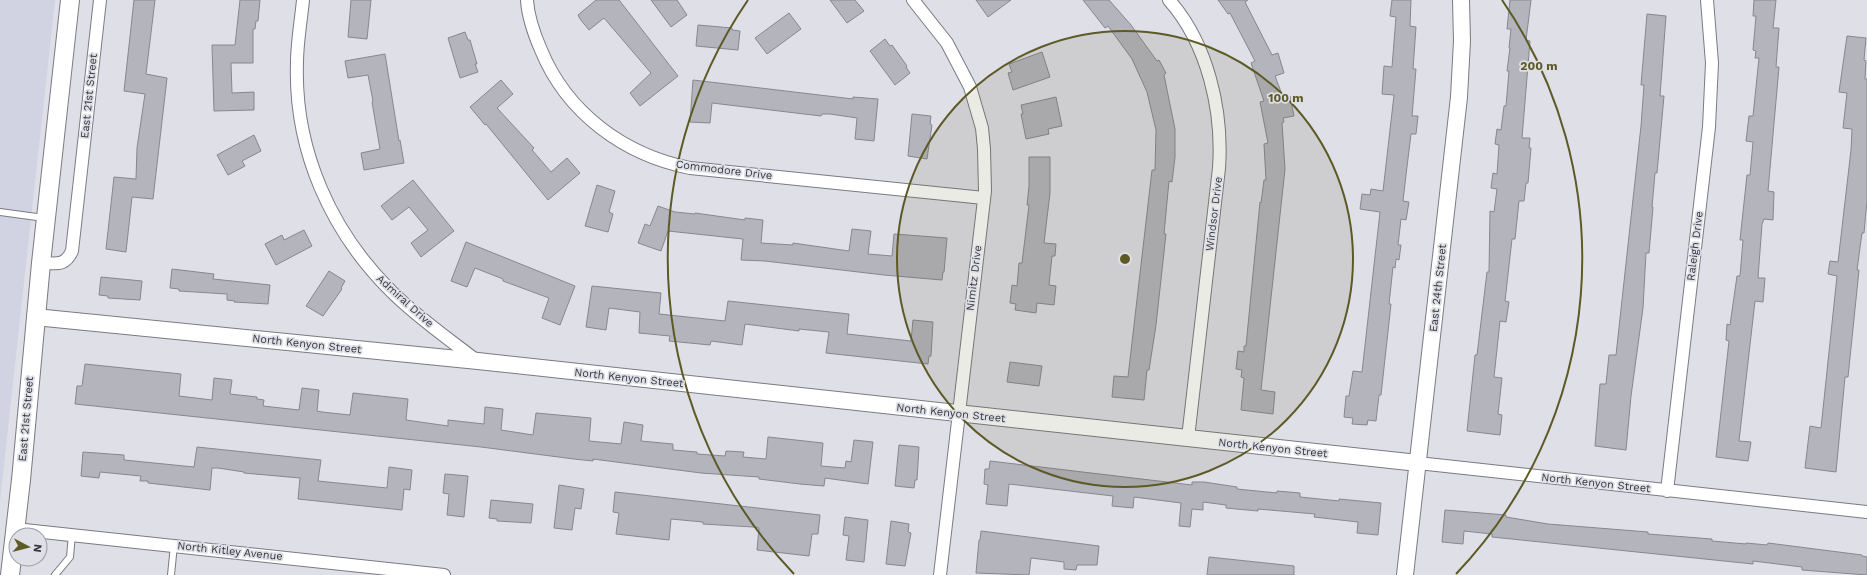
<svg xmlns="http://www.w3.org/2000/svg" width="1867" height="575" viewBox="0 0 1867 575" font-family="'Work Sans',sans-serif">
<style>
.built{fill:#d1d2e2}
.building{fill:#b4b4bd;stroke:#87878f}
.lines{fill:none;stroke-linecap:round;stroke-linejoin:round}
.service-casing{stroke:#7a7a82;stroke-width:8}
.minor-casing{stroke:#7a7a82;stroke-width:14}
.tertiary-casing{stroke:#7a7a82;stroke-width:18}
.secondary-casing{stroke:#7a7a82;stroke-width:20}
.service{stroke:#fff;stroke-width:6}
.minor{stroke:#fff;stroke-width:12}
.tertiary{stroke:#fff;stroke-width:16}
.secondary{stroke:#fff;stroke-width:18}
.ring{fill:none;stroke:#5e5a26;stroke-width:2}
.labels{text-anchor:middle;dominant-baseline:central;stroke-width:3.5;stroke-linejoin:round;paint-order:stroke}
.street-label{font-size:11px;fill:#353639;stroke:#dfdfe8}
.centre{fill:#5e5a26;stroke:#dfdfe8;stroke-width:2}
.ring-label{font-size:12px;text-anchor:middle;font-weight:bold;fill:#5e5a26;stroke:#dfdfe8;stroke-width:3.5;stroke-linejoin:round;paint-order:stroke}
</style>
<rect width="100%" height="100%" fill="#dfdfe8"/>
<path class="built" d="M0 0H55L0 501Z"/>
<path class="building" d="M134 0H155L146 74 167 78 153 199 132 197 126 252 106 249 114 177 136 179 137 148 145 94 124 91Z
M240 0H260L258 21H256L255 29H253V63H231L232 93 254 92V110L214 111 212 45H235Z
M351 0H371L367 39 348 37Z
M596 0H619L678 76 640 106 630 93 651 73 604 18 589 30 580 19 578 15Z
M651 0H677L687 15 671 27Z
M830 0H855L864 11 847 23Z
M976 0H1011L988 17Z
M1083 0H1109L1131 25 1157 61 1159 60 1166 73 1164 75 1175 129V157L1172 182 1169 181 1164 234H1166L1156 325 1149 370H1147L1144 400 1112 397 1114 376 1128 377 1152 170H1155L1156 130 1147 92 1132 59 1108 26 1105 28Z
M1218 0H1248L1245 2 1272 55 1278 53 1284 73 1275 76 1283 97 1290 96 1294 116 1283 118 1284 122 1282 123 1285 169 1261 390 1275 392 1273 414 1241 410 1244 378 1241 377 1242 370 1236 369 1238 351 1244 352V346H1246L1260 202 1261 203 1264 180H1266L1264 144 1268 143 1260 102 1264 101 1251 63 1255 61 1230 13 1228 14Z
M1392 0H1411L1410 26 1416 27 1413 69H1416L1412 116H1418L1416 134H1411L1406 175 1403 201 1409 202 1406 220 1401 219 1398 245H1401L1399 260 1396 259 1395 268 1393 267 1389 304H1391L1381 395H1379L1376 421 1368 420 1367 425 1352 424 1353 418 1344 417 1346 396H1349L1353 371 1362 372 1380 212 1360 209 1362 194 1370 195 1371 189 1383 191 1394 95 1382 94 1384 66 1392 67 1396 17 1390 16Z
M1510 0H1531L1526 40 1530 41 1522 138H1530L1529 148H1531L1528 183H1526L1524 201H1519L1515 239H1512L1505 301 1509 302 1506 322 1500 321 1494 377 1502 378 1498 414 1502 415 1500 435 1467 431 1475 355H1477L1487 272H1489L1490 211 1494 212 1497 189 1491 188 1493 173 1497 174 1499 145 1495 144 1497 129 1501 130 1504 106H1506L1509 71H1507L1510 48H1509L1511 29H1507Z
M1754 0H1776L1773 28H1779L1776 67H1779L1768 191 1774 192 1773 220 1764 219 1762 224 1758 278H1765L1763 302 1755 301 1739 441 1751 442 1748 461 1716 457 1729 341 1726 340 1727 324 1730 325 1737 276H1740L1743 240H1740L1743 212 1747 175H1750L1753 142 1746 141 1749 116H1753L1759 58H1755L1756 51 1753 50 1756 16H1753Z
M789 13 801 29 767 54 755 38Z
M1647 14 1666 16 1660 96H1664L1657 173H1655L1652 207H1653L1649 253H1646L1643 308 1631 396 1626 450 1595 446 1600 384H1606L1609 355H1616L1641 126 1644 85H1641Z
M698 25 732 28V30L740 31 738 50 696 46Z
M465 32 468 40H470L477 64H475L478 72 460 78 448 38Z
M1847 36 1866 38 1864 60 1866 61 1865 79H1867V201L1864 233H1862L1857 270H1859L1848 377H1845L1836 472 1805 468 1810 426 1821 428 1837 276 1828 274 1830 261 1838 262 1851 150 1852 129 1843 128 1847 93 1839 92Z
M885 39 890 46 892 45 907 66 906 67 910 73 895 85 870 51Z
M1042 52 1050 77 1013 90 1008 73 1012 72 1009 64Z
M385 54 399 141 400 140 404 163 364 170 361 153 380 149 372 102 373 101 368 75 348 78 345 61Z
M501 80 513 94 497 108 534 148 532 150 551 172 567 158 580 173 548 200 486 124 485 125 470 107Z
M693 80 853 99V97L878 99 874 141 855 139 857 118 830 114H822L821 116 712 103 710 123 690 122Z
M1056 97 1062 126 1048 129 1049 134 1026 139 1021 114H1023L1021 105Z
M912 114 931 116 930 124 932 125 927 159 908 156Z
M254 135 261 151 242 161 245 166 228 175 217 155Z
M1029 157H1050V193L1044 243 1056 244 1055 256H1052L1049 285 1056 286 1054 305 1037 303 1036 313 1015 310 1016 304 1010 303 1012 285 1017 286 1019 263H1022L1029 205H1027L1029 186Z
M413 180 454 231 421 257 411 243 428 230 409 207 392 220 381 206Z
M597 185 615 191 609 212 613 214 608 232 585 226Z
M658 206 675 212 695 214V213L745 220V218L763 220 761 243 793 245V243L849 251 852 229 871 231 868 254 892 256 894 234 947 238 944 272H943L942 280 884 275 765 261 741 260 743 239 668 231 661 251 638 243 645 224 650 226Z
M304 230 312 246 276 265 265 244 282 235 284 240Z
M466 242 575 286 560 325 542 318 549 298 503 281V279L475 268 467 287 451 281Z
M172 269 214 274 213 279 270 285 268 304 234 302 235 301 227 300V294L179 291V289L170 288Z
M329 271 345 281 341 288 342 289 323 316 306 306Z
M101 277 142 281 140 300 108 298V296L99 295Z
M592 286 661 293 659 314 725 321 728 301 849 314 847 334 911 341 913 320 933 322 931 356H929L928 364 826 353 829 332 799 329V331L745 324 742 345 711 341 710 345 669 341 670 336 639 333 640 312 609 308 606 330 586 327Z
M1010 362 1042 366 1039 386 1007 382Z
M85 364 181 374 179 396 212 400 214 378 232 380 230 394 257 397V399L264 400 263 406 299 410 302 388 319 390 317 411 322 412 350 415 353 393 408 399 406 420 448 426V420L484 424 485 407 503 409 501 430 533 435 536 413 591 418 589 441 621 444 624 422 643 425 641 441 673 444V450L697 452V454L725 456 726 451 744 452 743 457 766 459 768 437 823 443 821 466 845 468 846 461 851 462 854 440 873 442 868 484 825 478 824 486 800 484 759 479V477L701 473 593 459V461L574 459 481 447 75 404 77 386H82Z
M899 445 919 447 917 480H915L914 488 895 486Z
M197 447 321 460 318 481 387 488 389 467 412 470 410 490 404 489 402 510 298 499 300 478 244 473V472L218 468H212L210 490 148 483V481H140L141 476 100 472 99 478 81 476 83 452 124 455V460L194 467Z
M990 461 1192 485V482H1204L1237 487V489L1277 493V491L1300 493V497L1339 501V499L1381 503 1378 535 1357 533 1358 522 1314 517 1315 514 1258 509V511L1226 508V505L1203 502V510L1192 509 1190 527 1179 526 1181 503 1134 497 1133 508 1112 506 1113 496 1009 484 1007 506 986 504 988 485 984 484 985 469H989Z
M445 474 468 476 464 517 447 515 449 494 443 493Z
M559 485 584 489 581 509 575 508 572 530 554 528Z
M615 492 820 515 818 534H812L809 556 757 550 759 528 753 527 703 524V522L671 519 669 540 616 534 619 513 613 512Z
M491 500 533 504 531 523 497 521V519L489 518Z
M1445 510 1506 515V517L1548 524 1648 532V534L1712 539V541L1746 544V543L1767 545 1768 543 1862 555V556L1867 557V575L1802 570V567L1753 561V564L1492 537V534L1464 531 1463 544 1442 542Z
M845 517 868 520 864 562 846 560 849 536 843 535Z
M891 521 909 524 908 532 911 533 905 566 886 564Z
M981 531 1099 546 1097 565H1077L1076 570 1064 569V562L1031 558 1029 575 976 573 979 540H980Z
M1209 557 1294 566V575H1207Z"/>
<g class="lines">
<g class="service-casing">
<path id="service" d="M0 212 44 218
M55 575 70 557 72 534
M171 575 174 545"/>
</g>
<g class="minor-casing">
<path id="minor" d="M303 0C301 21 297 42 297 63 294 150 331 232 392 292 418 318 449 339 477 361
M527 0C528 17 534 34 541 50 567 113 624 155 690 168L984 198
M913 0 947 43 970 87 982 128 984 149 985 191 940 575
M1169 0C1208 44 1223 111 1219 168L1188 438
M41 263C55 263 65 267 72 251L100 0
M1418 463 1867 512
M1667 491 1709 127 1712 63 1707 0
M15 529 444 575"/>
</g>
<g class="tertiary-casing">
<path id="tertiary" d="M35 317 478 361 1418 463
M1405 575 1459 97 1462 41 1461 0"/>
</g>
<g class="secondary-casing">
<path id="secondary" d="M10 575 21 480 41 263 70 0"/>
</g>
<use href="#service" class="service"/>
<use href="#minor" class="minor"/>
<use href="#tertiary" class="tertiary"/>
<use href="#secondary" class="secondary"/>
</g>
<circle cx="1125" cy="259" r="228" fill="#5e5a26" fill-opacity=".12"/>
<g class="ring">
<circle cx="1125" cy="259" r="228"/>
<path d="M794 574A457 457 0 0 1 748 0M1502 0A457 457 0 0 1 1456 574"/>
</g>
<g class="labels">
<g class="street-label">
<text transform="translate(89 96) rotate(-84)">East 21st Street</text>
<text transform="translate(724 170) rotate(7)">Commodore Drive</text>
<text transform="translate(1214 214) rotate(-83)">Windsor Drive</text>
<text transform="translate(1695 246) rotate(-83)">Raleigh Drive</text>
<text transform="translate(974 278) rotate(-83)">Nimitz Drive</text>
<text transform="translate(1438 288) rotate(-84)">East 24th Street</text>
<text transform="translate(405 301) rotate(42)">Admiral Drive</text>
<text transform="translate(307 344) rotate(6)">North Kenyon Street</text>
<text transform="translate(629 378) rotate(6)">North Kenyon Street</text>
<text transform="translate(951 413) rotate(6)">North Kenyon Street</text>
<text transform="translate(26 419) rotate(-85)">East 21st Street</text>
<text transform="translate(1273 448) rotate(6)">North Kenyon Street</text>
<text transform="translate(1596 483) rotate(6)">North Kenyon Street</text>
<text transform="translate(230 551) rotate(6)">North Kitley Avenue</text>
</g>
</g>
<circle cx="1125" cy="259" r="6" class="centre"/>
<g class="ring-label">
<text x="1539" y="70">200 m</text>
<text x="1286" y="102">100 m</text>
</g>
<g transform="translate(28 547) rotate(97)"><circle r="19" fill="#dfdfe8" stroke="#9b9ba2"/>
<path d="M0-3L7 15L0 10L-7 15Z" fill="#5e5a26"/>
<text y="-6" font-size="11" font-weight="bold" text-anchor="middle" fill="#353639">N</text>
</g>
</svg>
